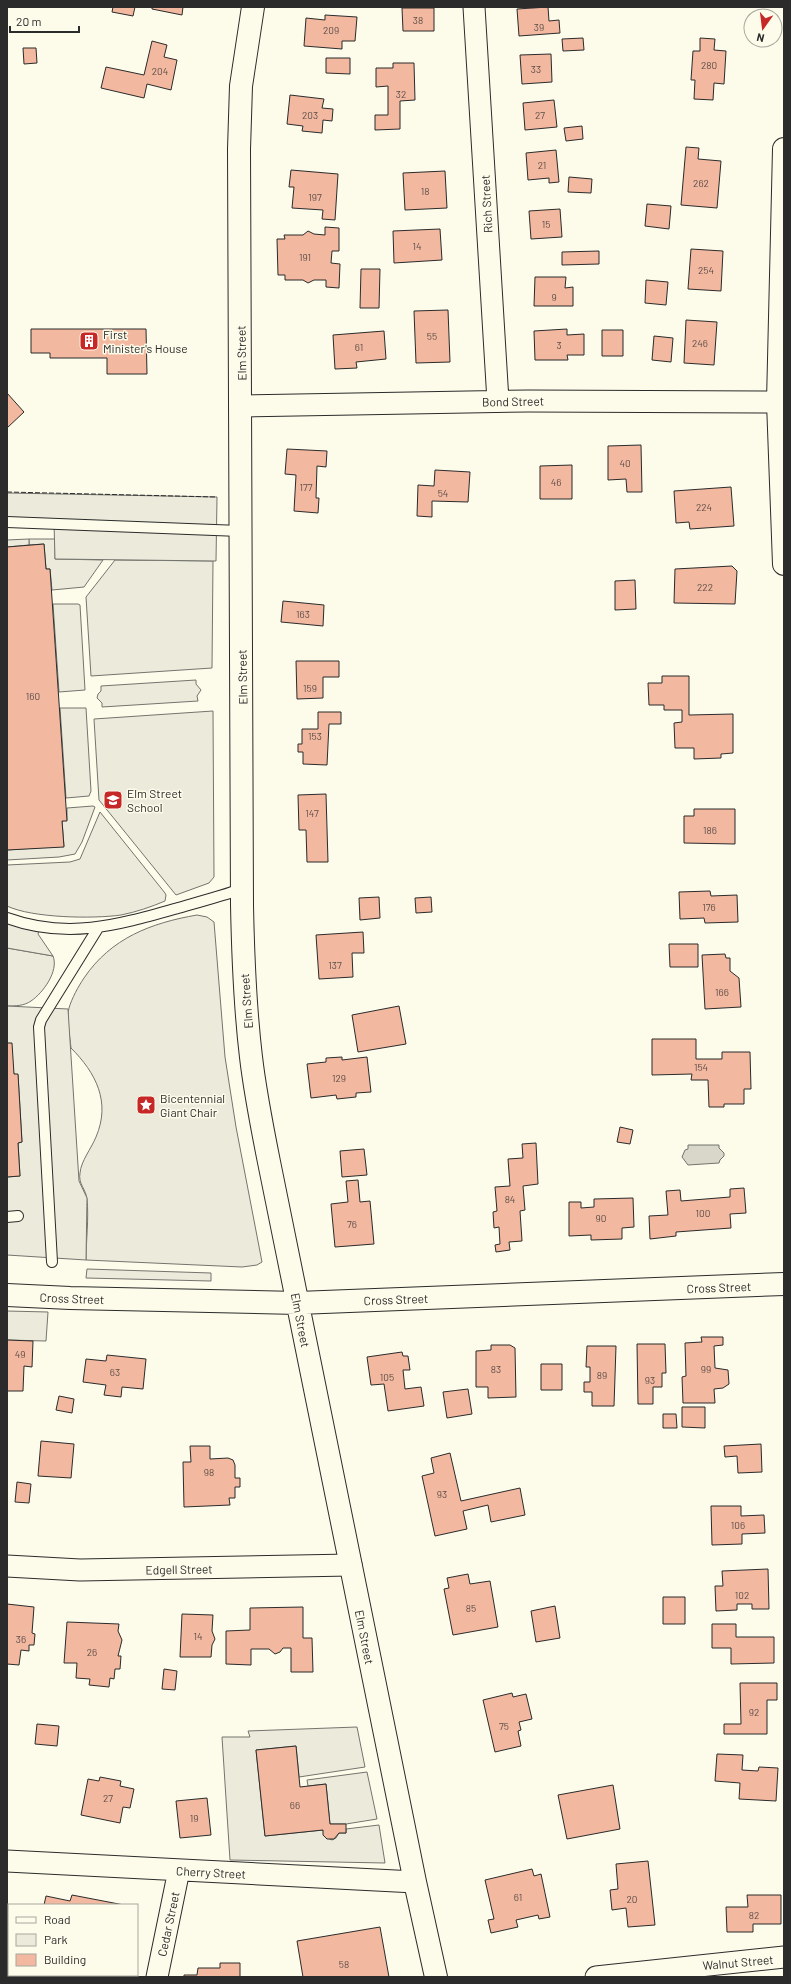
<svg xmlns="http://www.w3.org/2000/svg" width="791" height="1984" viewBox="0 0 791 1984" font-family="Barlow,sans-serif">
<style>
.green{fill:#ecebdb;stroke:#74746e}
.parking{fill:#eceadb;stroke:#74746e}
.water{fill:#d8d7c9;stroke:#74746e}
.building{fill:#f2b8a0;stroke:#2b2b2b}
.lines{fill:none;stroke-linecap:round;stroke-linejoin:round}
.lane-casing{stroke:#2b2b2b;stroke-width:12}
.street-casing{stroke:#2b2b2b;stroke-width:23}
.secondary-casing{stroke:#2b2b2b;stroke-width:24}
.lane{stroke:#fdfbea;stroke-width:10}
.street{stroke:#fdfbea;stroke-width:21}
.secondary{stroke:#fdfbea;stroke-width:22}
.fence{stroke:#2b2b2b;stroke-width:1;stroke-dasharray:5 2;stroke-linecap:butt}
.labels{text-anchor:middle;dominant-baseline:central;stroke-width:3;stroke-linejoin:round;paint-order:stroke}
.number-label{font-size:10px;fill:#5d4e48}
.street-label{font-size:12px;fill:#2b2b2b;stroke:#fdfbea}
.poi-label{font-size:12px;fill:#2b2b2b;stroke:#fdfbea;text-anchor:start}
</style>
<rect width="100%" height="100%" fill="#fdfbea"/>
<path class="green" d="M29 539H55V559L103 560 84 587 52 590 50 569H46L44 544 29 545Z
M115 560 213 561 212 668 91 676 86 597Z
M53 604H78L80 605 85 690 59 692Z
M196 680V684L201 690 197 696 198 701 102 707V703L97 698 98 694 101 691V686Z
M60 708H86L91 791 89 796 66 798Z
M213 711 214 877 209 883 176 895 99 800 94 719Z
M93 806 95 807 82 842 75 854 59 857 7 860V850L64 846 62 821 67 820V808Z
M100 812 165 893 166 895 165 901C151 907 136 912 121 915 93 919 32 918 7 906V865L70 862 80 859Z
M197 915 207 917 214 922 225 1057 236 1127 262 1262 257 1265 242 1267 86 1260C86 1240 89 1219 87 1199 86 1189 78 1184 80 1173 81 1161 91 1149 96 1137 111 1102 96 1073 71 1048 70 1037 66 1017 69 1008 72 998 78 987 84 978 111 938 151 923 197 915Z
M7 948 53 956C59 971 43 993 31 1001 24 1006 15 1006 7 1006Z
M357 1727 365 1767 299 1777 296 1746 256 1750 265 1836 323 1830 325 1837 332 1840 336 1838 339 1833H346V1829L379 1825 385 1863 230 1860 222 1737H250L248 1731Z
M367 1772 377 1819 346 1824H330L326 1784 308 1786 307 1780Z"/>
<path class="parking" d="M7 493 217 497 216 561 55 559 54 523 7 522Z
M29 539V545L7 547V540Z
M7 919 40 927 38 934 53 956 7 948Z
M7 1006 68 1009 79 1181 87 1198 86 1260 7 1255V1177L20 1176 18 1143 22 1142 18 1075 14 1074 7 1043Z
M87 1269 211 1273V1281L86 1278Z
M7 1311 48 1312 46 1341 7 1340Z"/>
<path class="water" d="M688 1145H719V1148L724 1153V1156L720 1160 719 1163 688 1165 682 1157 685 1150 688 1149Z"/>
<path class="building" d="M113 7H135L133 16 112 12Z
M152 7H183L182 15 152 9Z
M548 7 549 21 559 20 560 33 519 36 517 9Z
M402 8H434V31H403Z
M325 15 357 17 355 41H342V49L304 46 306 18 325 20Z
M583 38 584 50 563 51 562 39Z
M700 38 715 39 714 50 726 51 724 84 714 83 713 100 694 99 695 80H691L693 51H700Z
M152 41 167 45 164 57 177 60 171 90 147 84 144 98 101 88 106 67 144 75Z
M23 48H36L37 63 24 64Z
M551 54 552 82 522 84 520 55Z
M326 58H350V74L326 73Z
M393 63H414L415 100 400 101V129L375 130V115H388V86L376 87V68H393Z
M290 95 324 99 322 108 333 109 332 121 323 120 322 133 302 131 303 126 287 124Z
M554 100 557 127 525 130 523 103Z
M582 126 583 139 566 141 564 128Z
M686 147 699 148 698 159 721 161 717 208 681 205Z
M556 150 559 182 549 183V178L528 180 526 153Z
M291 170 338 174 335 220 322 219 323 210 292 208 294 187H289Z
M445 171 447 208 405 210 403 173Z
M569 177 592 179 591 193 568 192Z
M647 204 671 206 669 229 645 226Z
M560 209 562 237 531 239 529 211Z
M325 227 339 228V251H332L331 263 340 264 339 288 326 287V280H314L308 283 303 280H285V275H278L277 239H285L284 235H303L308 231 314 234 325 235Z
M440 229 442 260 394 263 393 231Z
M691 249 723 251 721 291 688 289Z
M599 251V264L562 265V252Z
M361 269H380L379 308H360Z
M535 277H566L565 288 573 287V306H534Z
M646 280 668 282 666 305 645 303Z
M448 310 450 362 416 363 414 311Z
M686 320 717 322 714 365 684 363Z
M31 329H146L147 374H107V358H50V353H31Z
M567 329V335L584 334V355H567L568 360H535L534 331Z
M602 330H623V356H602Z
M384 331 386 359 356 362 357 368 335 369 333 335Z
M654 336 673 338 671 362 652 360Z
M7 393 24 412 7 428Z
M641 445 642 492H627L626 479 608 480V446Z
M287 449 327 451 326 467 317 466 316 498H319L318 513 294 511 296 475 285 474Z
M572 465V499H540V466Z
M435 470 470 472 468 502 432 501V517L417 516 418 485 434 486Z
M731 487 734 526 690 529 689 522 676 523 674 491Z
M44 544 46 569H50L67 821H62L64 847 7 850V547Z
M732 566 737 571 735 604 674 603 675 569Z
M635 580 636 609 615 610V581Z
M283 601 324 605 323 626 281 622Z
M296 661H339V677H323V698L297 699Z
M662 676H689V715L733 714V753L721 754V758L694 759V748H675L674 723 682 722V710H664V705H649L648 683H662Z
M318 712H341V724H329L327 765 303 764V752H298V744H302V729H318Z
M326 794 328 862H307L306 830H299L298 795Z
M694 809H735V844L684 843V816H694Z
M710 891 711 896 737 895 738 922 705 923 704 918 680 919 679 892Z
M379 897 380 918 360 920 359 898Z
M431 897 432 912 416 913 415 898Z
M363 932 364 953H352L353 977 319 979 316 935Z
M669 944H698V967H670Z
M725 954 726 958H730V971L739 978 741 1007 705 1009 702 955Z
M399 1006 406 1044 358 1052 352 1015Z
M652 1039H696V1059H722V1052H750L751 1089H744V1104H724V1107H709L708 1080H691L692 1074 652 1075Z
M7 1043H12L14 1074H18L22 1142 18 1143 20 1176 7 1177Z
M342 1057V1060L367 1057 371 1092 356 1093V1097L337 1099 336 1095 311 1098 307 1064 326 1062V1058Z
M620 1127 633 1130 630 1144 617 1142Z
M536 1143 538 1184 523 1186 525 1210 520 1211 522 1241 509 1242 510 1250 496 1252 495 1245 500 1244 499 1227 494 1228 493 1212 497 1211 495 1187 510 1186 508 1159 523 1158 522 1144Z
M364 1149 367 1175 342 1177 340 1151Z
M358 1180 360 1202 370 1201 374 1244 335 1247 331 1204 348 1202 346 1181Z
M744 1188 746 1213 730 1214 731 1228 676 1232V1236L650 1239 649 1216 668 1215 666 1191 680 1190 681 1201 730 1197V1189Z
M633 1198 634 1227 622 1228V1239L591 1240V1235L569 1236V1202H581V1208L594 1207V1199Z
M701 1337H723V1345L714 1346 715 1368 728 1370 729 1384 723 1388 714 1389 715 1403H683L682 1377 686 1376 685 1343 702 1342Z
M7 1340 33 1341 32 1367 24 1366 23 1391H7Z
M637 1344H665L666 1373H662V1387H653V1404H638Z
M491 1345H510L515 1348 516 1397 488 1398V1387H476V1351L491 1350Z
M587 1346H616L614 1406H592V1392H584V1382H590V1367H586Z
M402 1352 403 1356H408L410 1370H403L405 1389 421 1387 424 1406 388 1411 384 1384 371 1385 367 1357Z
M107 1355 146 1359 143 1389 122 1387 121 1397 104 1395 106 1385 83 1382 86 1359 106 1361Z
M541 1364H562V1390H541Z
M468 1389 472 1414 447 1418 443 1392Z
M59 1396 74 1399 72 1413 56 1410Z
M682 1407H705V1428L682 1427Z
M663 1414H676L677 1428H663Z
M41 1441 74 1444 71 1478 38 1476Z
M761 1444 762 1472 738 1473 737 1456 725 1457 724 1446Z
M190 1446H210V1459L228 1458 233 1460 235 1465V1478H240V1487H235V1498H229L230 1505 184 1507 183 1462H191Z
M450 1453 461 1501 520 1488 525 1515 491 1522 488 1505 463 1511 467 1529 435 1536 422 1476 434 1473 431 1458Z
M17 1482 31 1484 29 1503 15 1502Z
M711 1506H741V1516L764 1515 765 1533 742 1534V1544L712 1545Z
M768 1569 769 1609H752V1604H737V1610L716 1611 715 1586H723L722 1571Z
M468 1574 470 1584 490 1581 498 1627 453 1635 444 1589 449 1588 447 1578Z
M663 1597H685V1624H663Z
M7 1604 34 1607 32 1633 35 1634 34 1645H29V1651L21 1650 19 1665 7 1664Z
M555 1606 560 1638 536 1642 531 1611Z
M303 1607V1638H312L313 1672H291V1648H283L280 1652 275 1654 269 1649H251V1665L226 1664V1631L250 1630V1608Z
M182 1614 213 1615 212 1631 215 1639 212 1645 211 1657H180Z
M67 1622 119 1624 118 1631 122 1640 118 1656H121L120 1669H115L114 1679 110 1678 109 1687 89 1685 90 1679 76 1678 77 1663H64Z
M712 1624H736V1637H774V1663L731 1664V1648H712Z
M164 1669 177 1671 175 1690 162 1689Z
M740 1683H777V1700H767V1734H724V1724H741Z
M512 1693 513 1697 526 1694 532 1719 519 1722 521 1730 518 1731 521 1746 495 1752 483 1700Z
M37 1724 59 1726 57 1746 35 1744Z
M296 1746 300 1787 326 1784 330 1824H346V1833H339L334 1839H327L323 1835V1830L265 1836 256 1750Z
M717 1754 743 1755 742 1770 758 1771 759 1767 778 1768 776 1801 739 1799 740 1783 715 1781Z
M100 1777 121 1781 120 1786 134 1789 130 1808 123 1807 120 1823 81 1815 88 1779 99 1781Z
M613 1785 620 1829 567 1839 558 1795Z
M207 1798 211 1835 180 1838 176 1801Z
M648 1861 655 1925 628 1927 626 1908 612 1910 610 1890 618 1889 616 1864Z
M532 1869 534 1876 541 1874 550 1917 539 1919 538 1915 516 1920 518 1927 491 1933 488 1920 494 1919 485 1880Z
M72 1895 124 1905H44L46 1896 70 1901Z
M747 1895H781V1924H753V1932H727L726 1907H748Z
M7 1919H9L8 1954H7Z
M380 1927 389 1977H303L297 1941Z
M220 1963H240V1977H184V1975H197L198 1968H220Z
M22 1975H46V1977H22Z"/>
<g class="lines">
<g class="lane-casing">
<path id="lane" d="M7 522 240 531
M7 918C68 940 118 925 178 908 199 902 221 896 242 889
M7 1217 18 1216
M52 1262 39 1027 41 1020 98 928"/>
</g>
<g class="street-casing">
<path id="street" d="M474 7 498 401
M241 406 528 401 784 402
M7 1566 80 1570 351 1565
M7 1861 415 1882
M157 1977 179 1870
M596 1977 784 1957"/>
</g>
<g class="secondary-casing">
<path id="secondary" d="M253 7 241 86 239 149 242 905C243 956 245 1007 251 1057 255 1092 262 1127 269 1162L415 1882 436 1977
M784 149 778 402 784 564
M7 1295 70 1298 298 1303 784 1284"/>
</g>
<use href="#lane" class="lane"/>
<use href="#street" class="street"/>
<use href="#secondary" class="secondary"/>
<path class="fence" d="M7 492 217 497"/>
</g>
<defs>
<g id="building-square" transform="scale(1)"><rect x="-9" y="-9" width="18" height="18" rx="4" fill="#c62828" stroke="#fdfbea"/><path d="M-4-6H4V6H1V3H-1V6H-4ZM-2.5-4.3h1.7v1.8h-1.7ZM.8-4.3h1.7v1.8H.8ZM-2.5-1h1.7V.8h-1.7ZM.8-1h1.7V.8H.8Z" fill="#fff"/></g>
<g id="school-square" transform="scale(1)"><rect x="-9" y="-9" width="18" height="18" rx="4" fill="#c62828" stroke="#fdfbea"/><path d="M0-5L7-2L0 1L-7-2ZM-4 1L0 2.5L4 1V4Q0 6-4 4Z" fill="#fff"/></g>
<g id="sight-square" transform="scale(1)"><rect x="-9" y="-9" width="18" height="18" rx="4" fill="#c62828" stroke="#fdfbea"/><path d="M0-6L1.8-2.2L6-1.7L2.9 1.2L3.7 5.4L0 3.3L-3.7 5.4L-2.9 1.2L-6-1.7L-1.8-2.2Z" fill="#fff"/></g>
</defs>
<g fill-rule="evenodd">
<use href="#building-square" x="89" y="341"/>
<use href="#school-square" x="113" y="800"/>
<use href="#sight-square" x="146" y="1105"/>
</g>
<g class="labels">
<g class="number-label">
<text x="418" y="20">38</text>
<text x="539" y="27">39</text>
<text x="331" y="30">209</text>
<text x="709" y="65">280</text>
<text x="536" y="69">33</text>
<text x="160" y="71">204</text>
<text x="401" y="94">32</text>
<text x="310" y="115">203</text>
<text x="540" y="115">27</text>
<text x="542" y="165">21</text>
<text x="701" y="183">262</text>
<text x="425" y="191">18</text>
<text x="315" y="197">197</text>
<text x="546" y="224">15</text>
<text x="417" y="246">14</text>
<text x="305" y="257">191</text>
<text x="706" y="270">254</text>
<text x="554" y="297">9</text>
<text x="432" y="336">55</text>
<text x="700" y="343">246</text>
<text x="559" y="345">3</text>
<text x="359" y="347">61</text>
<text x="625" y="463">40</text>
<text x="556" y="482">46</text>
<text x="306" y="487">177</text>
<text x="443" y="493">54</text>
<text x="704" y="507">224</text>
<text x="705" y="587">222</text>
<text x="303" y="614">163</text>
<text x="310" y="688">159</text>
<text x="33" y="696">160</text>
<text x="315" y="736">153</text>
<text x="312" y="813">147</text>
<text x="710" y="830">186</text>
<text x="709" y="907">176</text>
<text x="335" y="965">137</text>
<text x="722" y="992">166</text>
<text x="701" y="1067">154</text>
<text x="339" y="1078">129</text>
<text x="510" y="1199">84</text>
<text x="703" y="1213">100</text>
<text x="601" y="1218">90</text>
<text x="352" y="1224">76</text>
<text x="20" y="1354">49</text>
<text x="496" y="1369">83</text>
<text x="706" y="1369">99</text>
<text x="115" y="1372">63</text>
<text x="602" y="1375">89</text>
<text x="387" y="1377">105</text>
<text x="650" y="1380">93</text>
<text x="209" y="1472">98</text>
<text x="442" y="1494">93</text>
<text x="738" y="1525">106</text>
<text x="742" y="1595">102</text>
<text x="471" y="1608">85</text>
<text x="198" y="1636">14</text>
<text x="21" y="1639">36</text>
<text x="92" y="1652">26</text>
<text x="754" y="1712">92</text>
<text x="504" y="1726">75</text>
<text x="108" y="1798">27</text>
<text x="295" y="1805">66</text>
<text x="194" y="1818">19</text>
<text x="518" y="1897">61</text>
<text x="632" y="1899">20</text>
<text x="754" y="1915">82</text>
<text x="344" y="1964">58</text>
</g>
<g class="street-label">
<text transform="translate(486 204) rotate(-93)">Rich Street</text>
<text transform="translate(241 353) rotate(-91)">Elm Street</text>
<text transform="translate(513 401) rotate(-1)">Bond Street</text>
<text transform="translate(242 677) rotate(-91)">Elm Street</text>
<text transform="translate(246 1001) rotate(-94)">Elm Street</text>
<text transform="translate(719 1287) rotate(-2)">Cross Street</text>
<text transform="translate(72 1298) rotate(2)">Cross Street</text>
<text transform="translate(396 1299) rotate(-2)">Cross Street</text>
<text transform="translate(301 1320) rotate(79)">Elm Street</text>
<text transform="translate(179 1569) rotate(-1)">Edgell Street</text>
<text transform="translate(365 1637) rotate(79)">Elm Street</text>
<text transform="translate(211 1872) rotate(3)">Cherry Street</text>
<text transform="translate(168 1924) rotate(-78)">Cedar Street</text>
<text transform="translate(738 1962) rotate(-5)">Walnut Street</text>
</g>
<g class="poi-label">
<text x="103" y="334">First<tspan x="103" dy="14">Minister's House</tspan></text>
<text x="127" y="793">Elm Street<tspan x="127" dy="14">School</tspan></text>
<text x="160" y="1098">Bicentennial<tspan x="160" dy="14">Giant Chair</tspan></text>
</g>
</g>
<rect width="791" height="1984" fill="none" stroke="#2b2b2b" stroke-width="16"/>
<rect x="8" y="1904" width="130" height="72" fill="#fdfbea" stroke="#a9a89e"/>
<rect x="16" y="1917" width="20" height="6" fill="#fdfbea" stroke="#a9a89e"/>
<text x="44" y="1924" font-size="12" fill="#2b2b2b">Road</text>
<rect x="16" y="1934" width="20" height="12" fill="#ecebdb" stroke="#a9a89e"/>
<text x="44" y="1944" font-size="12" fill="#2b2b2b">Park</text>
<rect x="16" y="1954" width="20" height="12" fill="#f2b8a0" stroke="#a9a89e"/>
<text x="44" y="1964" font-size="12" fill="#2b2b2b">Building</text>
<g transform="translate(763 28) rotate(194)"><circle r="19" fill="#fdfbea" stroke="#a9a89e"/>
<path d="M0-3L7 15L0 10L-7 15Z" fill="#c62828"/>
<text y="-6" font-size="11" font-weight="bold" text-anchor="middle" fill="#2b2b2b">N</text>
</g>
<path d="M10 26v6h69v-6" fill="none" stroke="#2b2b2b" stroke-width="2"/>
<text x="16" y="26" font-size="12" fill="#2b2b2b" stroke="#fdfbea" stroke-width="3" paint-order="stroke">20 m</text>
</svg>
